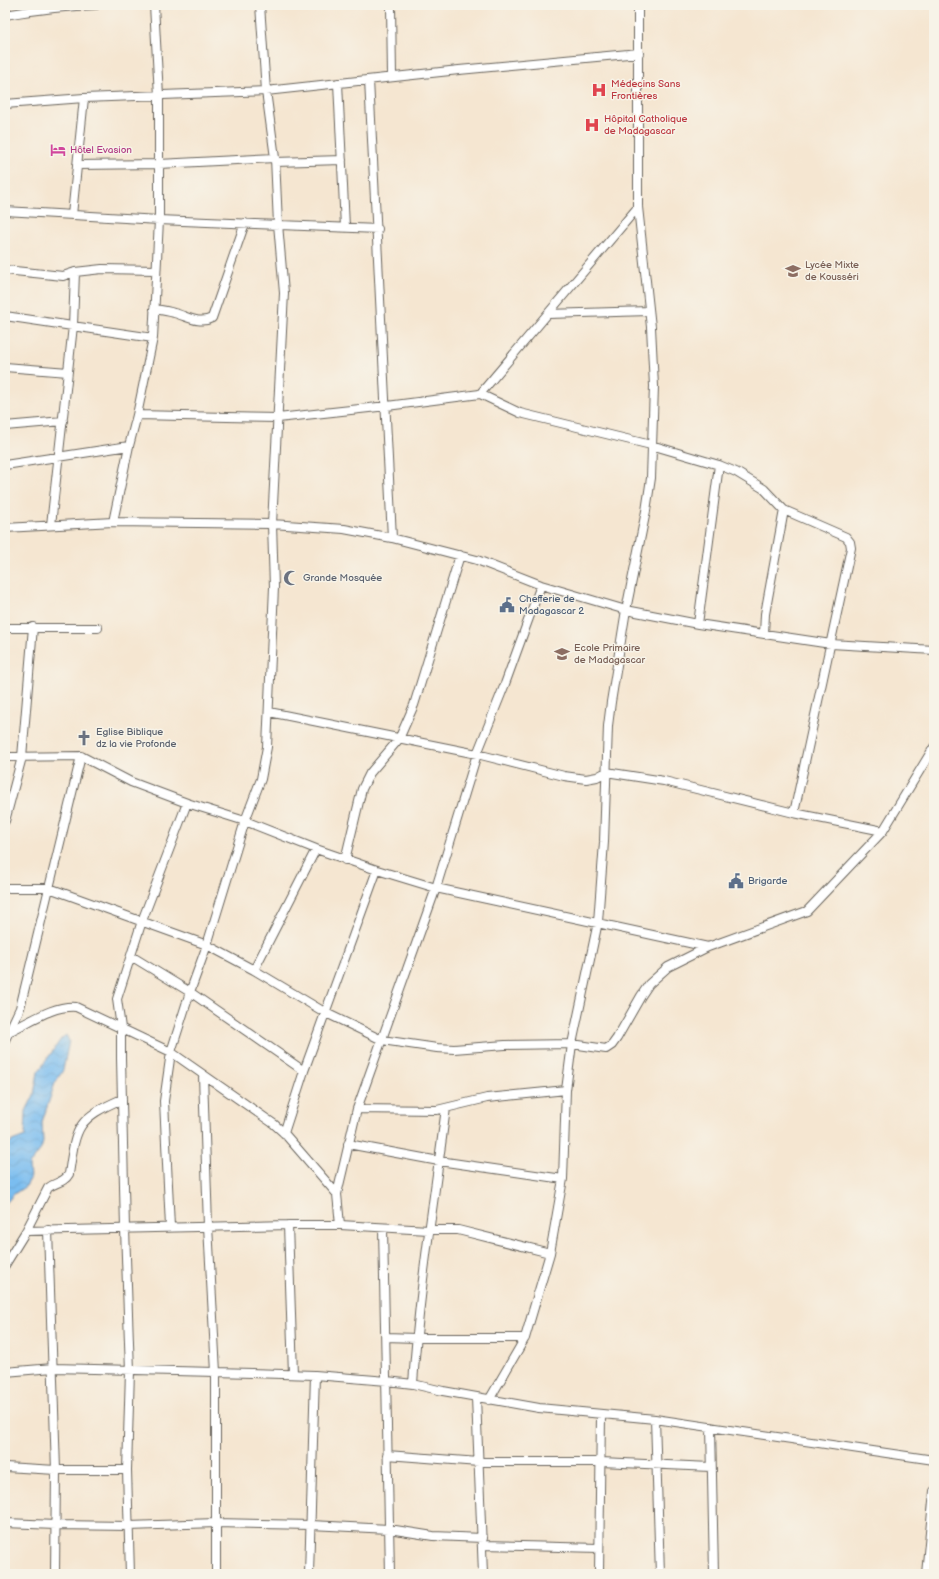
<svg xmlns="http://www.w3.org/2000/svg" width="939" height="1579" viewBox="0 0 939 1579" font-family="'Balsamiq Sans',sans-serif">
<style>
.water{fill:url(#water-waves);stroke:#4b6c86}
.lines{fill:none;stroke-linecap:round;stroke-linejoin:round}
.minor-casing{stroke:#68635b;stroke-width:10}
.minor{stroke:#fff;stroke-width:8}
.labels{text-anchor:middle;dominant-baseline:central;stroke-width:3;stroke-linejoin:round;paint-order:stroke}
.health-label{font-size:10px;fill:#be3a42;stroke:#f7f3e8;text-anchor:start}
.hotel-label{font-size:10px;fill:#b23c85;stroke:#f7f3e8;text-anchor:start}
.education-label{font-size:10px;fill:#785e54;stroke:#f7f3e8;text-anchor:start}
.worship-label{font-size:10px;fill:#5b616d;stroke:#f7f3e8;text-anchor:start}
.service-label{font-size:10px;fill:#4e5e75;stroke:#f7f3e8;text-anchor:start}
</style>
<defs>
<pattern id="water-waves" width="16" height="10" patternUnits="userSpaceOnUse"><rect width="16" height="10" fill="#7abdf0"/><path d="M0 5q4-4 8 0t8 0" fill="none" stroke="#69a2cd"/></pattern>
</defs>
<rect width="100%" height="100%" fill="#f7f3e8"/>
<filter id="ink" filterUnits="userSpaceOnUse"><feTurbulence type="fractalNoise" baseFrequency=".025" numOctaves="2"/><feDisplacementMap in="SourceGraphic" scale="8" xChannelSelector="R" yChannelSelector="G"/><feConvolveMatrix kernelMatrix="1 2 1 2 8 2 1 2 1" color-interpolation-filters="sRGB"/></filter>
<filter id="wash" filterUnits="userSpaceOnUse"><feTurbulence type="fractalNoise" baseFrequency=".012" numOctaves="4" result="noise"/><feDisplacementMap in="SourceGraphic" scale="16" xChannelSelector="R" yChannelSelector="G"/><feGaussianBlur stdDeviation="0.9" result="paint"/><feColorMatrix in="noise" values="0 0 0 0 0 0 0 0 0 0 0 0 0 0 0 0 0 1.4 0 .05"/><feComposite in="paint" operator="in"/></filter>
<g filter="url(#wash)">
<rect width="100%" height="100%" fill="#f5e6d1"/>
<path class="water" d="M66 1035 69 1041 63 1070 55 1083 42 1122 43 1142 41 1149 29 1165 30 1179 26 1186 14 1194 5 1204V1147L12 1141 25 1136 26 1111 34 1095 38 1072 61 1039Z"/>
</g>
<g filter="url(#ink)">
<g class="lines">
<g class="minor-casing">
<path id="minor" d="M391 5 392 77
M5 15C35 10 65 6 96 5
M369 80 392 538
M338 83 345 227
M5 104 84 98 266 91 459 70 639 53
M275 162 342 160
M77 165 159 164 275 158
M5 211 159 220 378 229
M72 215 84 98
M5 270 63 276 75 272 102 269 156 270
M154 309C161 310 168 311 174 313 187 316 199 325 212 318L245 223
M548 314 649 311
M5 316 153 338
M5 367 68 372
M480 394 520 413 651 445 719 465 736 472 764 489 784 510 846 537 850 542 851 548 794 813
M137 415 278 418 387 406 480 394 638 207
M5 426 63 421
M5 465 129 446
M113 522 129 446 137 415 153 338 159 220V96L154 5
M51 525 73 326 75 272
M5 528 113 522 272 524 344 529 392 538 477 560 541 585 626 610 698 624 831 644 934 650
M698 624 719 465
M5 628H98
M764 634 765 614 784 510
M5 757 81 756 131 782 187 803 245 821 316 849 377 870 436 888 708 947
M5 821 22 757 33 627
M883 831 934 747
M345 860 362 789 370 773 399 739 414 705 460 555
M5 888H49L207 945 254 970 326 1013 382 1040 437 1048 454 1049 505 1045 572 1044 606 1049 612 1045 617 1038 641 996 649 984 668 967 708 947 807 911 883 831 794 813 664 781 606 772 597 777 586 779 564 776 477 754 269 712
M131 956 190 992 304 1071
M254 970 316 849
M5 1030 10 1031C30 1022 53 1005 76 1007L171 1052 274 1124 284 1133 337 1194
M5 1040 20 1008 81 756
M203 1075 208 1226 216 1372V1574
M357 1109 437 1110 487 1098 566 1090
M284 1133 304 1071 377 870
M348 1144 439 1161 563 1179 550 1253
M563 1179 566 1090 572 1044 598 922 604 842 608 726 611 702 626 610 646 511 651 478 654 386 651 327 638 207V5
M288 1225 293 1374
M340 1225 337 1194 357 1109 436 888 477 754 505 684 541 585
M170 1227 164 1101 171 1052 190 992 207 945 245 821 261 779 267 747 274 587 272 524 284 293 278 224 275 158 266 91 260 5
M383 1228 390 1574
M48 1230 56 1470 55 1574
M26 1231 288 1225H340L429 1230H458L550 1253 525 1338 489 1400
M5 1265 26 1231 48 1188C55 1182 64 1183 69 1174 76 1127 76 1119 122 1099
M386 1337 416 1338H525
M5 1372 53 1368 216 1372 315 1375 387 1381 413 1384 443 1391 539 1408 655 1419 934 1460
M413 1384C419 1291 434 1200 446 1108
M476 1397 483 1574
M655 1419 660 1574
M711 1427 714 1574
M387 1455 479 1462H601L711 1467
M5 1467 56 1470H127
M5 1523 56 1525 129 1526 216 1523 311 1525 389 1529 433 1536 483 1538
M483 1545 599 1548
M130 1574 127 1470 130 1371 125 1229 121 1058V1028L117 999 142 921 187 803
M309 1574 315 1375
M599 1574 601 1415
M926 1574 934 1491"/>
</g>
<use href="#minor" class="minor"/>
</g>
</g>
<defs>
<g id="hospital-bare" transform="scale(1.2)"><path d="M-5-5h3v3.5h4V-5h3V5h-3V1.5h-4V5h-3Z" fill="#e0444e" stroke="#f7f3e8" stroke-width="2.5" paint-order="stroke"/></g>
<g id="hotel-bare" transform="scale(1.2)"><path d="M-6-4.5h1.5V1H6V5H4.5V3h-9V5H-6ZM-4 0a1.8 1.8 0 1 1 3.6 0ZM.5 0V-2.5h3Q6-2.5 6 0Z" fill="#d1479c" stroke="#f7f3e8" stroke-width="2.5" paint-order="stroke"/></g>
<g id="school-bare" transform="scale(1.2)"><path d="M0-5L7-2L0 1L-7-2ZM-4 1L0 2.5L4 1V4Q0 6-4 4Z" fill="#8d6e63" stroke="#f7f3e8" stroke-width="2.5" paint-order="stroke"/></g>
<g id="mosque-bare" transform="scale(1.2)"><path d="M3.5-4.9A6 6 0 1 0 3.5 4.9A5 5 0 1 1 3.5-4.9Z" fill="#6b7280" stroke="#f7f3e8" stroke-width="2.5" paint-order="stroke"/></g>
<g id="civic-bare" transform="scale(1.2)"><path d="M-.6-6.5H3V-4.5H.6V-3L4-1V1h2V6H-6V1h2V-1L-.6-3ZM-1.2 2.5V6h2.4V2.5Z" fill="#5c6f8a" stroke="#f7f3e8" stroke-width="2.5" paint-order="stroke"/></g>
<g id="church-bare" transform="scale(1.2)"><path d="M-1.2-6h2.4v3.5h3.3v2.4h-3.3V6h-2.4V-.1h-3.3v-2.4h3.3Z" fill="#6b7280" stroke="#f7f3e8" stroke-width="2.5" paint-order="stroke"/></g>
</defs>
<g fill-rule="evenodd">
<use href="#hospital-bare" x="599" y="90"/>
<use href="#hospital-bare" x="592" y="125"/>
<use href="#hotel-bare" x="58" y="150"/>
<use href="#school-bare" x="793" y="271"/>
<use href="#mosque-bare" x="291" y="578"/>
<use href="#civic-bare" x="507" y="605"/>
<use href="#school-bare" x="562" y="654"/>
<use href="#church-bare" x="84" y="738"/>
<use href="#civic-bare" x="736" y="881"/>
</g>
<g class="labels">
<g class="health-label">
<text x="611" y="84">Médecins Sans<tspan x="611" dy="12">Frontières</tspan></text>
<text x="604" y="119">Hôpital Catholique<tspan x="604" dy="12">de Madagascar</tspan></text>
</g>
<g class="hotel-label">
<text x="70" y="150">Hôtel Evasion</text>
</g>
<g class="education-label">
<text x="805" y="265">Lycée Mixte<tspan x="805" dy="12">de Kousséri</tspan></text>
<text x="574" y="648">Ecole Primaire<tspan x="574" dy="12">de Madagascar</tspan></text>
</g>
<g class="worship-label">
<text x="303" y="578">Grande Mosquée</text>
<text x="96" y="732">Eglise Biblique<tspan x="96" dy="12">dz la vie Profonde</tspan></text>
</g>
<g class="service-label">
<text x="519" y="599">Chefferie de<tspan x="519" dy="12">Madagascar 2</tspan></text>
<text x="748" y="881">Brigarde</text>
</g>
</g>
<rect width="939" height="1579" fill="none" stroke="#f7f3e8" stroke-width="20"/>
</svg>
